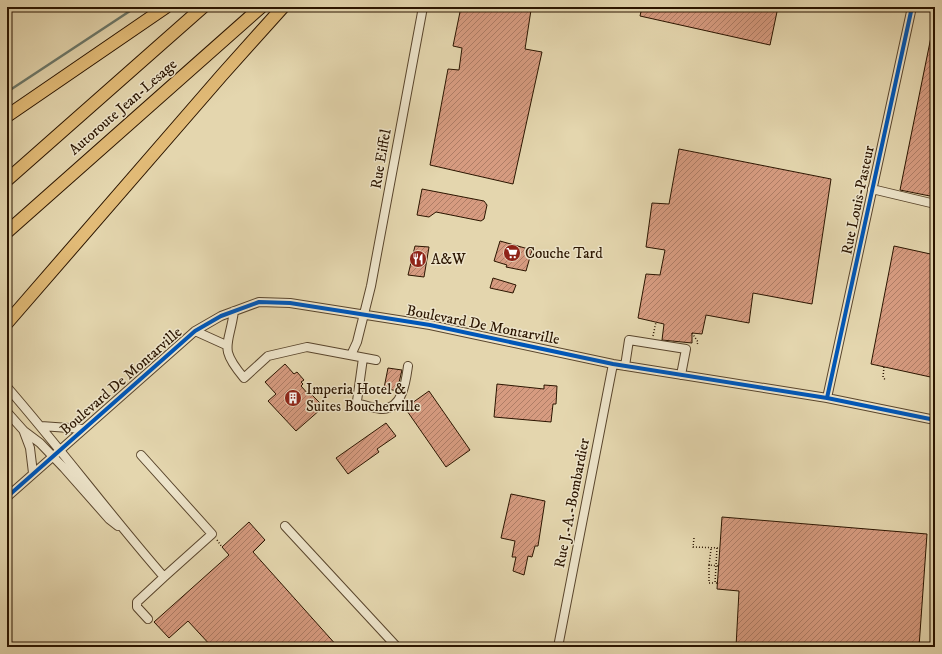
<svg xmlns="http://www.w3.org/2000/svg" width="942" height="654" viewBox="0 0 942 654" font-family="'IM FELL DW Pica',serif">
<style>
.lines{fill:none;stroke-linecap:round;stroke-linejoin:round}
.stream{stroke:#6b7769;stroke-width:2.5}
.building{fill:url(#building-hatch);stroke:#2b1500}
.minor-casing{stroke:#59452c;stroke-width:10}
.highway-casing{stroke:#2b1500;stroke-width:14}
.path{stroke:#2b1500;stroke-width:1.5;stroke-dasharray:1 2;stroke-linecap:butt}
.minor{stroke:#ede4ca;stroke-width:8}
.highway{stroke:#e2bb77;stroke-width:12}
.cycleway-casing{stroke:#ede4ca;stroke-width:6}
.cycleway{stroke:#0057b8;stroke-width:4}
.labels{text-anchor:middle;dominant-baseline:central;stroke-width:3;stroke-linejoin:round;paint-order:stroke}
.street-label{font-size:15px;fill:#2b1500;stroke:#ede4ca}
.poi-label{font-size:15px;fill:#2b1500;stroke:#ede4ca;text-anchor:start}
</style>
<defs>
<pattern id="building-hatch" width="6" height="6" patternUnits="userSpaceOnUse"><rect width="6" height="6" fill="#d69b80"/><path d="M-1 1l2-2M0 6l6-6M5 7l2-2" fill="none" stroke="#ae7d66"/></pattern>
</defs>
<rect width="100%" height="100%" fill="#e4d6ae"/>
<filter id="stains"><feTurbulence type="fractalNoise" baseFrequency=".005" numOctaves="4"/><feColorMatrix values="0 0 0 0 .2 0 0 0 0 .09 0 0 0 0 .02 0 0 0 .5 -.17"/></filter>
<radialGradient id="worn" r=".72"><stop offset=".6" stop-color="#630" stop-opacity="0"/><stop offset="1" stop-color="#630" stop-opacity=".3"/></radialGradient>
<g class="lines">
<path class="stream" d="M7 92 136 7"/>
</g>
<path class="building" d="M461 7H523L531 10 525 49 542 52 513 184 430 165 448 69 459 70 462 48 453 46Z
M642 7H778L770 45 640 16Z
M932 32H935V197L900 190Z
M679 149 831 179 812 304 753 293 749 323 706 315 702 334 692 333V343L662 340 664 324 638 318 646 274 660 275 665 250 646 247 652 203 669 204Z
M422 189 484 201 487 205 484 219 481 221 436 212 429 217 417 215Z
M500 241 532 250 526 271 506 267 507 265 494 261Z
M415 246 429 247 424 277 408 275Z
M894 246 935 255V378L871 364Z
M493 278 516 285 513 293 490 288Z
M285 364 294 374 297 372 304 380 301 382 303 384 301 386 309 395 311 394 320 403 318 406 321 409 296 431 268 401 276 394 265 382Z
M388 368 402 370 397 391 384 388Z
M497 384 544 389V385L557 386 556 404H553L551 422 494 417Z
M429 391 470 450 446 467 405 408Z
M386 423 396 436 377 449 379 452 348 474 336 458Z
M511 494 545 501 538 546H535L532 557 528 556 524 575 513 571 516 557H512L515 541 501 538Z
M722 517 927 534 919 647H736L739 591 717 589Z
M249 522 265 540 253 552 338 647H212L188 621 169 638 154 622 229 555 222 547Z"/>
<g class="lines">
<g class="minor-casing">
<path id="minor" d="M872 189 935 204
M234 311C229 347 218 347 244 378L268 356 307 347 376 360
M195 331 226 345
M351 355 357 342 371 286 423 7
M363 358 357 401 358 404C366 405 375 409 383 409 403 408 406 380 408 366
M625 366 629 340 686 349 681 375
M7 387C61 449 110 515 164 577L137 602V607L148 619
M827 398 912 7
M7 412 24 431 40 443 64 468 109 519 118 526
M41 426 83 429
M24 432 30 448 33 473
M141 455 212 534 164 577
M7 497 195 331 221 316 259 302 290 303 430 325 613 364 827 398 935 420
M285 526 397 647
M558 647 613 364"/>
</g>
<g class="highway-casing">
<path id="highway" d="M7 116 166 7
M7 180 203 7
M7 232 261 7
M7 323 222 75 283 7"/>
</g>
<path class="path" d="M692 333 698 342 697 345
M653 336 656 322
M884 367 883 377 886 381
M694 538 693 547 720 548
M217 540 222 547
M717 548 715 583H717
M711 549 709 565 719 566
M709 565V583H715"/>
<use href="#minor" class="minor"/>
<use href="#highway" class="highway"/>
<g class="cycleway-casing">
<path id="cycleway" d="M827 398 912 7
M7 497 195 331 221 316 259 302 290 303 430 325 613 364 827 398 935 420"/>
</g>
<use href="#cycleway" class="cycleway"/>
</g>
<defs>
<g id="supermarket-disc" transform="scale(0.9)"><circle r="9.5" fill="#8f2418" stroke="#ede4ca"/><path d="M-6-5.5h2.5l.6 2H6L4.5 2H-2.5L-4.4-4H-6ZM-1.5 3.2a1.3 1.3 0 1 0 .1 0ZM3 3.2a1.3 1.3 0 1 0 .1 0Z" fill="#fff"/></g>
<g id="restaurant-disc" transform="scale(0.9)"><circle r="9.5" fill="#8f2418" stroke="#ede4ca"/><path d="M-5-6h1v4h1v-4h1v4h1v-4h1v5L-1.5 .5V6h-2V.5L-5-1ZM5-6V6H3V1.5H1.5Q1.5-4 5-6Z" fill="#fff"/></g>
<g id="building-disc" transform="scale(0.9)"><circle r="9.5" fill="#8f2418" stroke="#ede4ca"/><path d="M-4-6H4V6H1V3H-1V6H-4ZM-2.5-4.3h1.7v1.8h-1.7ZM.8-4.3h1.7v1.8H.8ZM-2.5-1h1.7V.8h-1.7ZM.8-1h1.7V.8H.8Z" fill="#fff"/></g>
</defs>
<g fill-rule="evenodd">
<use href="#supermarket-disc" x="512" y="253"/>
<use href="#restaurant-disc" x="418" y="259"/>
<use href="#building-disc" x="293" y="398"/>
</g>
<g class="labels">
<g class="street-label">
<text transform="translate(123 107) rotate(-41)">Autoroute Jean-Lesage</text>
<text transform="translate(381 159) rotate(-80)">Rue Eiffel</text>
<text transform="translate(858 200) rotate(-78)">Rue Louis-Pasteur</text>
<text transform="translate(483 325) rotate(11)">Boulevard De Montarville</text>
<text transform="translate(121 381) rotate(-41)">Boulevard De Montarville</text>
<text transform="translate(572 503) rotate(-79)">Rue J.-A.-Bombardier</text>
</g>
<g class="poi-label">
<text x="525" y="253">Couche Tard</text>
<text x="431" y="259">A&amp;W</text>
<text x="306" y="389">Imperia Hotel &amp;<tspan x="306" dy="17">Suites Boucherville</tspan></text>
</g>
</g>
<rect width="942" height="654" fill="none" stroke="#e4d6ae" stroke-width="24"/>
<rect x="8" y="8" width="926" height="638" fill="none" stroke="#2b1500" stroke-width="2"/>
<rect x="12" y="12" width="918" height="630" fill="none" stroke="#2b1500"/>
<rect width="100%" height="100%" filter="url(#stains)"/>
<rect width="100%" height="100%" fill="url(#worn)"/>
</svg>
